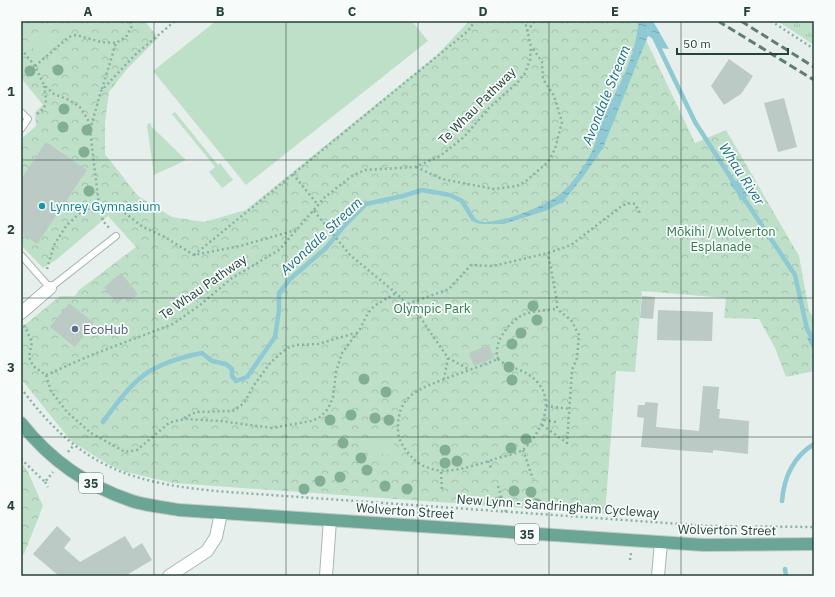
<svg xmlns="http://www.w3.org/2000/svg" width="835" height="597" viewBox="0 0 835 597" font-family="'IBM Plex Sans',sans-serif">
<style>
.grass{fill:url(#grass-tufts)}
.park{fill:url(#park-crowns)}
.pitch{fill:#bfe0c8}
.water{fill:url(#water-ripples)}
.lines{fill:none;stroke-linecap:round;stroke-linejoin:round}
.stream{stroke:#8ec9d4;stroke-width:4.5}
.building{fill:#bbcac4}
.lane-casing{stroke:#a8b8b2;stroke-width:8}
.street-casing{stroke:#a8b8b2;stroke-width:14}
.secondary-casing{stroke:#a4bbb3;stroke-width:14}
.primary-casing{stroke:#c2cac8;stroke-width:14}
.path{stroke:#86b3a5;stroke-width:2.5;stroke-dasharray:2 3;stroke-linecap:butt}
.lane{stroke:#fff;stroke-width:6}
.street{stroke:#fff;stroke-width:12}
.secondary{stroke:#fff;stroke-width:12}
.primary{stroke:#6aa596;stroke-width:12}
.rail{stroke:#5f7d75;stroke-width:3;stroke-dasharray:8 4;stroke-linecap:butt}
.tree{fill:#80af93}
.grid{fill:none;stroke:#24423a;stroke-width:1;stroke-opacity:0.55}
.culture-dot{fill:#0f9aa8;stroke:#f7fbf9;stroke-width:1.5}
.service-dot{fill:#5c6f8a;stroke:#f7fbf9;stroke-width:1.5}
.labels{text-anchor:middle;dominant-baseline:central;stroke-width:3.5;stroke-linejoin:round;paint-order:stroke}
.shield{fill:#f7fbf9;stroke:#637a73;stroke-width:1}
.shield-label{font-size:12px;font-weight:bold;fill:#24423a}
.street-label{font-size:13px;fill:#24423a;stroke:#f7fbf9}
.culture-label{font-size:13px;fill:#0d838f;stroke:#f7fbf9;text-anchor:start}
.park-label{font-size:13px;fill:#2d7a4b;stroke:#f7fbf9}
.service-label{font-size:13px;fill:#4e5e75;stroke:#f7fbf9;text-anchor:start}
.water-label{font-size:14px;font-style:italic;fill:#1c6f80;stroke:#f7fbf9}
.neatline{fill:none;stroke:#24423a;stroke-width:1.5}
.grid-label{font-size:13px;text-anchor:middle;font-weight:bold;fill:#24423a}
</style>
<defs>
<pattern id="grass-tufts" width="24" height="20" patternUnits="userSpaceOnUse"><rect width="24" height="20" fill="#bfe0c8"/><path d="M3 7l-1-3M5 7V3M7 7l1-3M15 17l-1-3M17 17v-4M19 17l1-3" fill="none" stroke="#a4c1ad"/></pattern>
<pattern id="park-crowns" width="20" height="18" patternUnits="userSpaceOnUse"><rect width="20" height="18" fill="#bfe0c8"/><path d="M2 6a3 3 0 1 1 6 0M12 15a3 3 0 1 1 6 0" fill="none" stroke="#a4c1ad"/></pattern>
<pattern id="water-ripples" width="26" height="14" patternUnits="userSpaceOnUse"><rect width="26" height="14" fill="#8ec9d4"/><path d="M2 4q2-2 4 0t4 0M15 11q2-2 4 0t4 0" fill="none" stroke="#74a5ad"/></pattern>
</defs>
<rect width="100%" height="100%" fill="#e6efeb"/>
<path class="grass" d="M776 21H814V45L782 24Z"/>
<path class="park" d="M21 21H145L158 38 127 69 109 92 105 122V154L138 196 172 217 204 222 246 210 437 55 469 21H637L695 143 726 130 799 256 809 311 814 317V371L786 377 775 348 759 319 724 318 726 298 642 291 635 372 616 371 605 514 173 483 126 472 111 466 72 442 21 379V328L60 296H75L79 290 136 247 108 216 56 260 43 268 21 245V139L36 126 35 112 43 105 21 78Z
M21 463 27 470 43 506 24 554 21 555Z"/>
<path class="pitch" d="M216 21H412L428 41 246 185 153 71Z
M44 27 58 44 41 58 27 41Z
M175 112 218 165 220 163 233 180 222 188 209 172 215 167 172 114Z
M148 123 151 124V126L186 160 154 175 147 126Z
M383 431 394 436V444L387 456 369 446 375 434Z"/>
<path class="water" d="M638 21H653L669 49 659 48 656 40 648 36 603 148 583 177 563 202 545 211 504 224H480L474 222 470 217 471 214C482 227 489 221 504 219 517 217 548 203 559 195 571 186 587 163 593 149 597 140 598 129 602 120 616 92 638 53 638 21Z
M738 180 749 195 740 201 737 193 729 183Z
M814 334V352L807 338Z"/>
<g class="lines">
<path class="stream" d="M653 35 695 122 736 186
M741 194 795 275 807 329 814 341
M103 422C135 378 147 364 202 353L212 361 226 364 232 369V376L236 381 247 377 275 337 279 310V293L290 279 326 248 344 226 366 204 403 196 422 190 450 195 462 201 473 219
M782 501C784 477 793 457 814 444
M785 569 786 576"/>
</g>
<path class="building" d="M729 59 753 76 741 94 724 105 711 86Z
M784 98 797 147 778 152 764 103Z
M46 142 87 170 37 244 21 233V179Z
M121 273 138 294 128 303 124 298 117 304 104 287Z
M642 296 655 297 653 319 640 318Z
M69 303 94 323 75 347 50 327Z
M658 310 713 312 712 341 657 340Z
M489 345 494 358 474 366 469 353Z
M703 386 719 387 717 409H720L719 418 749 421 748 454 713 450V453L641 447 644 418 637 417 638 405H645V402L658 403 656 427 699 431Z
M57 526 71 539 64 548 80 562 125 536 133 549 142 543 152 560 125 576H59L33 554Z"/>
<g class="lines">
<g class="lane-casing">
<path id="lane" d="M21 112 28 119 21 129
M21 255 50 288 116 236"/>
</g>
<g class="street-casing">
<path id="street" d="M21 313 50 288
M169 576 207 551 216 537 221 513
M326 576 330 520"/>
</g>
<g class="secondary-casing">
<path id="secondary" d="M658 576 661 543"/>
</g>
<g class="primary-casing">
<path id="primary" d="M21 423C50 460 87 486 132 501 147 506 164 507 179 510L704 545 814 544"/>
</g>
<path class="path" d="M771 21 814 49
M527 31 535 21
M21 49 35 66 44 85 54 94 69 100 81 108 89 122 99 205 103 221 110 229
M35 66 69 37 76 35 101 42 116 43
M102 89 116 43 126 37 132 26 130 21
M37 114C49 106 46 99 44 86
M90 130 101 91 135 55 175 21
M416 167 442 179 494 189 517 186 526 181 548 162 555 149 562 122 554 96 543 79 542 62 532 47
M293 174 318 205
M314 211 350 255 396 293 420 317 448 358 444 379
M194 255 468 31 475 21
M47 269 54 245 66 226 82 211 99 205 117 207 143 227 163 236 194 255 240 246 296 230
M408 304 449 289 471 265 493 266 548 253 571 245 623 205 631 203 635 204 640 213
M24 325 32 342 29 357 33 366 46 375 51 391 67 412 91 433 125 452 137 450 169 423 175 421 186 419 220 421 272 428 311 421 319 418 328 409 333 397 336 372 342 353 360 329 368 313 374 306 396 293
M448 358 470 370
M498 359C512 371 525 367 539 384 555 405 540 433 524 449 518 454 503 456 495 459 466 468 432 482 409 454 403 447 398 439 398 430 397 394 420 389 447 378 464 372 481 366 498 359Z
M498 359C492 343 510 320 525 314 535 311 546 310 557 309V301L548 253
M46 375 94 354 173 324 200 305 232 278 279 250 325 197 352 176 365 170 415 167 440 156 464 137 489 108 517 83 525 73 530 60 531 47 525 21
M21 388C80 468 131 484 228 492L709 526 814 527
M546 406 571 409
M184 418 196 412 233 411 244 403 254 385 271 362 287 348 296 345 318 344 352 334H357
M544 420 556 422
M542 425 567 443 572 370 577 358 579 335 571 320 557 309
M523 450 533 479
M68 452 74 445
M21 459 45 482 53 472
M488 461 492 470
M441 472 442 491
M45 482 48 487
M498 486 506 512
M630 560 631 553"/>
<use href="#lane" class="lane"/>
<use href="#street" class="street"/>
<use href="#secondary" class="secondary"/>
<use href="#primary" class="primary"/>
<path class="rail" d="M718 21 814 80
M741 21 814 67"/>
</g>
<g class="tree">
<circle cx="58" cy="70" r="5.5"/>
<circle cx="30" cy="71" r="5.5"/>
<circle cx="64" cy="109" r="5.5"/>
<circle cx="63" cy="127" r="5.5"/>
<circle cx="87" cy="130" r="5.5"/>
<circle cx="84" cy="152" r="5.5"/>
<circle cx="89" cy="191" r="5.5"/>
<circle cx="533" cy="306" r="5.5"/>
<circle cx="537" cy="320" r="5.5"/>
<circle cx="521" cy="333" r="5.5"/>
<circle cx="512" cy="344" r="5.5"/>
<circle cx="509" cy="367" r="5.5"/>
<circle cx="364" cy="379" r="5.5"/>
<circle cx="512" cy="380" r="5.5"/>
<circle cx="386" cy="392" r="5.5"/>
<circle cx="351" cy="415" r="5.5"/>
<circle cx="375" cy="418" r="5.5"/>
<circle cx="330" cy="420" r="5.5"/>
<circle cx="389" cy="420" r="5.5"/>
<circle cx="526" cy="439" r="5.5"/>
<circle cx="343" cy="443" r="5.5"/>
<circle cx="511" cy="448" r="5.5"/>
<circle cx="445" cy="450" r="5.5"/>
<circle cx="361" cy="458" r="5.5"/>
<circle cx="457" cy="461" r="5.5"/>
<circle cx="445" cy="463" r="5.5"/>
<circle cx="367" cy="470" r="5.5"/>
<circle cx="340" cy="477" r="5.5"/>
<circle cx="320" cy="481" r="5.5"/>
<circle cx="385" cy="486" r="5.5"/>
<circle cx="304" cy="489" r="5.5"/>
<circle cx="407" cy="489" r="5.5"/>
<circle cx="514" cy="491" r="5.5"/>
<circle cx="531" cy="492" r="5.5"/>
<circle cx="499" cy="502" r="5.5"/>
<circle cx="537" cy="504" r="5.5"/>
</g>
<path class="grid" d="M154 21V576M286 21V576M418 21V576M549 21V576M681 21V576M21 160H814M21 298H814M21 437H814"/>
<circle class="culture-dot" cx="42" cy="206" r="4"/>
<circle class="service-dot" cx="75" cy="329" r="4"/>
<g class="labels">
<g class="shield">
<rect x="79" y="473" width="24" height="20" rx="3"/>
<rect x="515" y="524" width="24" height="20" rx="3"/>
</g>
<g class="shield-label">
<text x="91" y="483">35</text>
<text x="527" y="534">35</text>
</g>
<g class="street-label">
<text transform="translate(477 106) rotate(-45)">Te Whau Pathway</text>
<text transform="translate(203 287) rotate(-35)">Te Whau Pathway</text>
<text transform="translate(558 506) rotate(4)">New Lynn - Sandringham Cycleway</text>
<text transform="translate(405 511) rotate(4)">Wolverton Street</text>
<text transform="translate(727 530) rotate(1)">Wolverton Street</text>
</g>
<g class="culture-label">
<text x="50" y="206">Lynrey Gymnasium</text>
</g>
<g class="park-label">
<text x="721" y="231">Mōkihi / Wolverton<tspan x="721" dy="15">Esplanade</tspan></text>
<text x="432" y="308">Olympic Park</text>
</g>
<g class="service-label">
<text x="83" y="329">EcoHub</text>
</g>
<g class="water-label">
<text transform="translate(606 95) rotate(-68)">Avondale Stream</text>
<text transform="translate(742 174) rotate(57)">Whau River</text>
<text transform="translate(321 236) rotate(-43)">Avondale Stream</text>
</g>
</g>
<rect width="835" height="597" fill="none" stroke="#f7fbf9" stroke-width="44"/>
<path d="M677 48v6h111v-6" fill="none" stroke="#24423a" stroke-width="2"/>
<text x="683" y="48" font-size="12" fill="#24423a" stroke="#f7fbf9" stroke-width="3" paint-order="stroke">50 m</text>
<rect x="22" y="22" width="791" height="553" class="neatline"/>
<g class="grid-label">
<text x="88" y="16">A</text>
<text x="220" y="16">B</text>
<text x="352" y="16">C</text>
<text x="483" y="16">D</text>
<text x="615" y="16">E</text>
<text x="747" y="16">F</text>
<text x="11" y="96">1</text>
<text x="11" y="234">2</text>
<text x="11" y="372">3</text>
<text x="11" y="510">4</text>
</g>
</svg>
